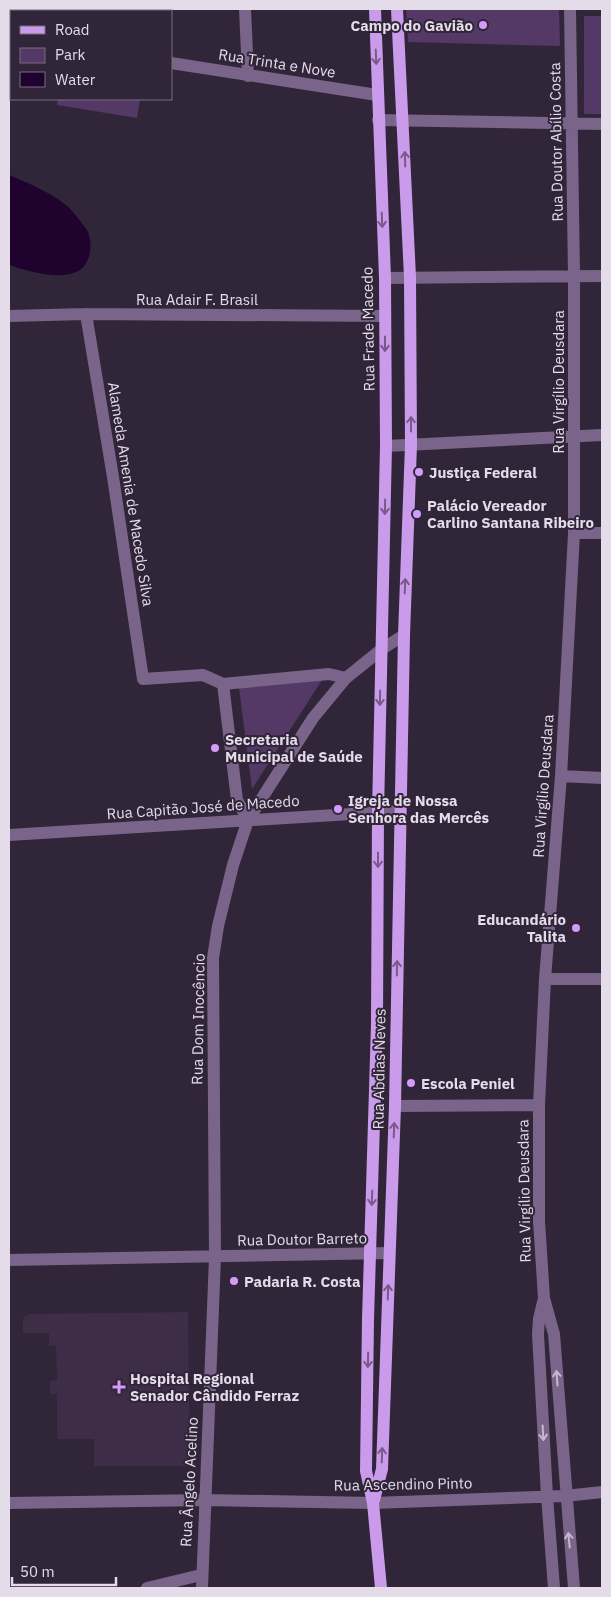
<svg xmlns="http://www.w3.org/2000/svg" width="611" height="1597" viewBox="0 0 611 1597" font-family="'IBM Plex Sans',sans-serif">
<style>
.built{fill:#3d2d47}
.green{fill:#543865}
.water{fill:#1f032e}
.lines{fill:none;stroke-linecap:round;stroke-linejoin:round}
.minor{stroke:#7b648a;stroke-width:12}
.major{stroke:#cb9beb;stroke-width:12}
.oneway{stroke:#765a89}
.oneway2{stroke:#c4b8cc}
.poi-dot{fill:#d59bfa;stroke:#312539;stroke-width:2}
.labels{text-anchor:middle;dominant-baseline:central;stroke-width:4;stroke-linejoin:round;paint-order:stroke}
.poi-label{font-size:15px;font-weight:bold;fill:#e4dce9;stroke:#312539;text-anchor:start}
.street-label{font-size:15px;fill:#e4dce9;stroke:#312539}
</style>
<rect width="100%" height="100%" fill="#312539"/>
<path class="built" d="M188 1312 190 1466H94V1439H57V1394H50V1381L57 1380 56 1346H49V1333H23V1319L25 1316 30 1314Z"/>
<path class="green" d="M406 9H559L560 46 408 42Z
M584 16H602V114H584Z
M58 99H140L137 118 57 105Z
M322 680 252 789 239 688Z"/>
<path class="water" d="M9 175C28 183 50 192 66 205 71 209 85 226 88 232 93 245 91 266 76 272 56 280 28 271 9 265Z"/>
<g class="lines">
<path class="minor" d="M34 9V11
M165 9V11
M245 9 248 76
M570 9 574 276V533L561 776 545 979 539 1105V1221L544 1298 554 1334 574 1588
M9 38 11 39
M171 63 377 95
M378 120 602 124
M385 278 602 276
M86 314 113 477 143 679 203 675 223 684 329 674 346 678
M9 316 86 314 385 316
M386 446 602 435
M574 533H602
M223 684 237 800 248 820
M561 776 602 778
M9 835 400 811
M545 979H602
M395 1106 539 1105
M9 1260 389 1253
M544 1298 539 1319 538 1334 547 1496 554 1588
M9 1503 205 1500 373 1503 565 1496 602 1492
M147 1588 201 1575
M202 1588 215 1257 213 958 218 926 233 865 248 820 313 718 346 678 382 649 404 635"/>
<path class="major" d="M375 9 385 278 386 446 378 812 377 1024 368 1319 366 1471 373 1503 381 1588
M374 1500 382 1469 395 1106 404 635 411 445 410 277 397 9"/>
</g>
<defs><path id="oneway-shaft" d="M-6 0H5M1.5-3L5.5 0L1.5 3" fill="none" stroke-width="1.6" stroke-linecap="round" stroke-linejoin="round" transform="scale(1.25)"/></defs>
<g class="oneway">
<use href="#oneway-shaft" transform="translate(376 57) rotate(88)"/>
<use href="#oneway-shaft" transform="translate(405 159) rotate(-92)"/>
<use href="#oneway-shaft" transform="translate(382 220) rotate(88)"/>
<use href="#oneway-shaft" transform="translate(385 344) rotate(90)"/>
<use href="#oneway-shaft" transform="translate(411 424) rotate(-90)"/>
<use href="#oneway-shaft" transform="translate(385 507) rotate(91)"/>
<use href="#oneway-shaft" transform="translate(405 586) rotate(-88)"/>
<use href="#oneway-shaft" transform="translate(380 698) rotate(91)"/>
<use href="#oneway-shaft" transform="translate(378 860) rotate(90)"/>
<use href="#oneway-shaft" transform="translate(397 968) rotate(-89)"/>
<use href="#oneway-shaft" transform="translate(394 1130) rotate(-88)"/>
<use href="#oneway-shaft" transform="translate(372 1198) rotate(92)"/>
<use href="#oneway-shaft" transform="translate(388 1292) rotate(-88)"/>
<use href="#oneway-shaft" transform="translate(368 1360) rotate(91)"/>
<use href="#oneway-shaft" transform="translate(382 1455) rotate(-88)"/>
</g>
<g class="oneway2">
<use href="#oneway-shaft" transform="translate(557 1378) rotate(-94)"/>
<use href="#oneway-shaft" transform="translate(543 1433) rotate(87)"/>
<use href="#oneway-shaft" transform="translate(569 1540) rotate(-95)"/>
</g>
<g class="poi-dot">
<circle cx="483" cy="25" r="5"/>
<circle cx="419" cy="472" r="5"/>
<circle cx="417" cy="514" r="5"/>
<circle cx="215" cy="748" r="5"/>
<circle cx="338" cy="809" r="5"/>
<circle cx="576" cy="928" r="5"/>
<circle cx="411" cy="1083" r="5"/>
<circle cx="234" cy="1281" r="5"/>
<path d="M116.5 1379.5h5v5h5v5h-5v5h-5v-5h-5v-5h5z"/>
</g>
<g class="labels">
<g class="poi-label">
<text x="473" y="25" text-anchor="end">Campo do Gavião</text>
<text x="429" y="472">Justiça Federal</text>
<text x="427" y="505">Palácio Vereador<tspan x="427" dy="17">Carlino Santana Ribeiro</tspan></text>
<text x="225" y="739">Secretaria<tspan x="225" dy="17">Municipal de Saúde</tspan></text>
<text x="348" y="800">Igreja de Nossa<tspan x="348" dy="17">Senhora das Mercês</tspan></text>
<text x="566" y="919" text-anchor="end">Educandário<tspan x="566" dy="17">Talita</tspan></text>
<text x="421" y="1083">Escola Peniel</text>
<text x="244" y="1281">Padaria R. Costa</text>
<text x="130" y="1378">Hospital Regional<tspan x="130" dy="17">Senador Cândido Ferraz</tspan></text>
</g>
<g class="street-label">
<text transform="translate(277 63) rotate(9)">Rua Trinta e Nove</text>
<text transform="translate(556 142) rotate(-91)">Rua Doutor Abílio Costa</text>
<text x="197" y="299">Rua Adair F. Brasil</text>
<text transform="translate(368 329) rotate(-91)">Rua Frade Macedo</text>
<text transform="translate(558 382) rotate(-90)">Rua Virgílio Deusdara</text>
<text transform="translate(131 494) rotate(81)">Alameda Amenia de Macedo Silva</text>
<text transform="translate(543 786) rotate(-86)">Rua Virgílio Deusdara</text>
<text transform="translate(203 807) rotate(-4)">Rua Capitão José de Macedo</text>
<text transform="translate(198 1019) rotate(-89)">Rua Dom Inocêncio</text>
<text transform="translate(379 1069) rotate(-89)">Rua Abdias Neves</text>
<text transform="translate(524 1191) rotate(-91)">Rua Virgílio Deusdara</text>
<text transform="translate(302 1239) rotate(-1)">Rua Doutor Barreto</text>
<text transform="translate(189 1482) rotate(-87)">Rua Ângelo Acelino</text>
<text transform="translate(403 1484) rotate(-1)">Rua Ascendino Pinto</text>
</g>
</g>
<rect width="611" height="1597" fill="none" stroke="#e4dce9" stroke-width="20"/>
<rect x="10" y="10" width="162" height="90" fill="#312539" stroke="#796e7f"/>
<rect x="20" y="26" width="25" height="8" fill="#cb9beb" stroke="#796e7f"/>
<text x="55" y="35" font-size="15" fill="#e4dce9">Road</text>
<rect x="20" y="48" width="25" height="15" fill="#543865" stroke="#796e7f"/>
<text x="55" y="60" font-size="15" fill="#e4dce9">Park</text>
<rect x="20" y="72" width="25" height="15" fill="#1f032e" stroke="#796e7f"/>
<text x="55" y="85" font-size="15" fill="#e4dce9">Water</text>
<path d="M12 1577v8h104v-8" fill="none" stroke="#e4dce9" stroke-width="2.5"/>
<text x="20" y="1577" font-size="15" fill="#e4dce9" stroke="#312539" stroke-width="4" paint-order="stroke">50 m</text>
</svg>
